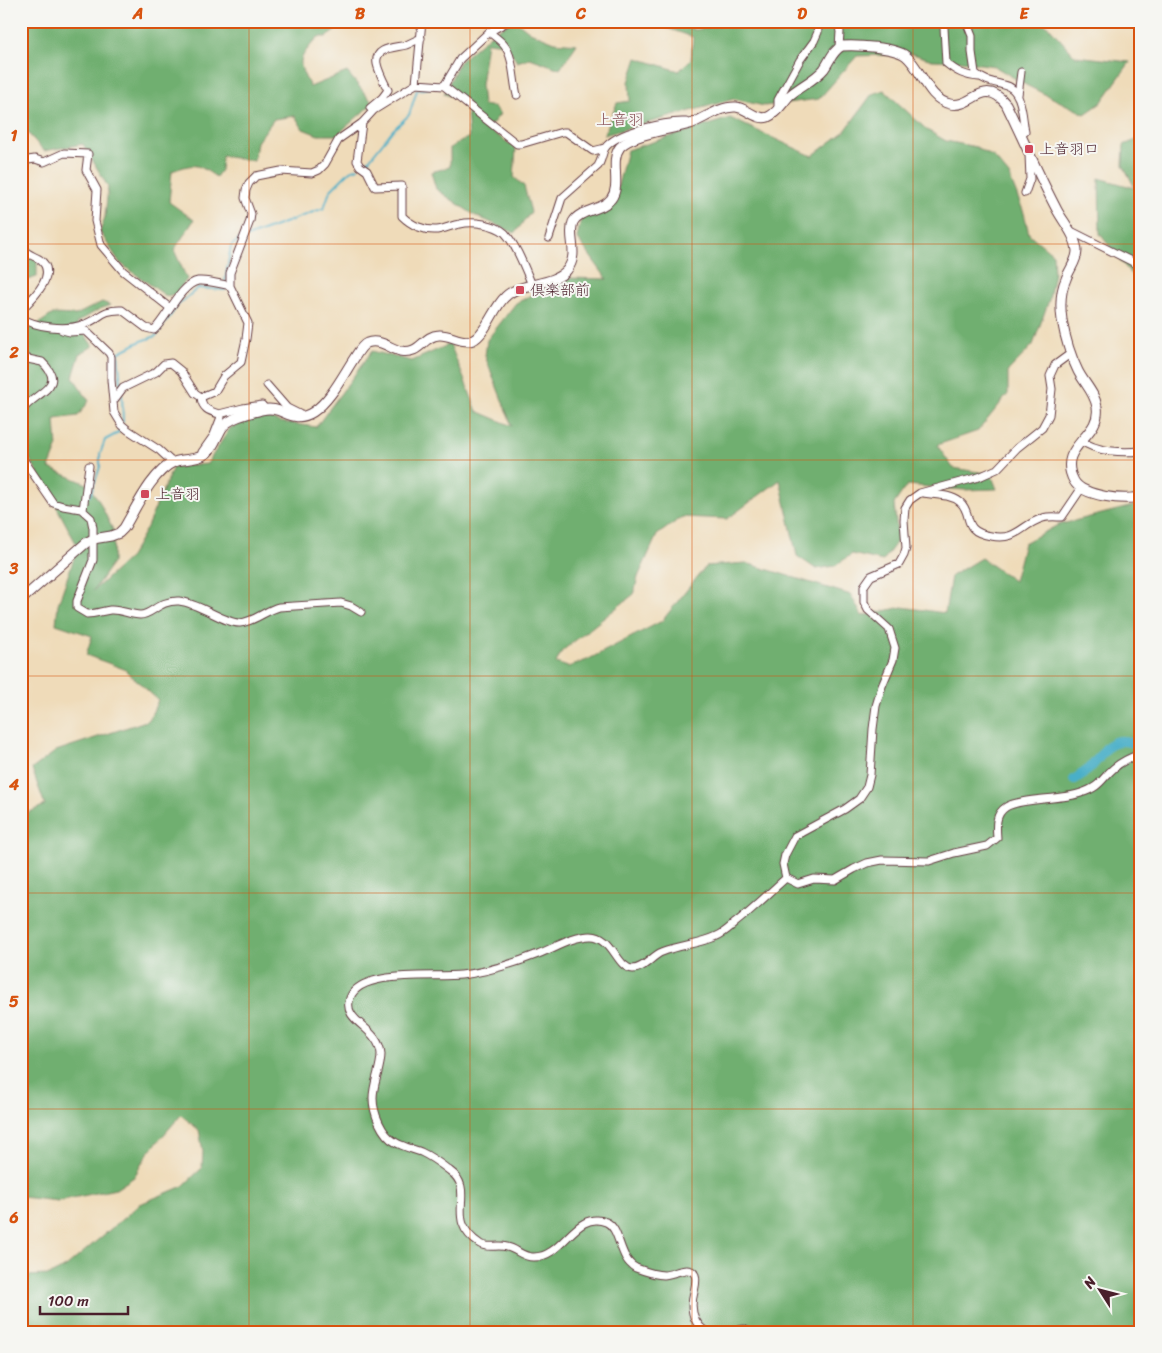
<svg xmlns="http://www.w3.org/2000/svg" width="1162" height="1353" viewBox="0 0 1162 1353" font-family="Sriracha,'Klee One',sans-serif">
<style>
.forest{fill:#70af70;stroke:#5d674e}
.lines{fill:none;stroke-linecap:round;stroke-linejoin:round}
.stream{stroke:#49afc8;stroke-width:2}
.river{stroke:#49afc8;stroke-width:10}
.street-casing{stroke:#633b40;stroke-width:9}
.secondary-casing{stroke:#633b40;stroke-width:11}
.street{stroke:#fff;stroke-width:7}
.secondary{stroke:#fff;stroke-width:9}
.grid{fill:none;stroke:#d8530f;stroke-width:1;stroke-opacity:0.55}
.poi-dot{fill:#d1495b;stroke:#f6f6f2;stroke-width:2}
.labels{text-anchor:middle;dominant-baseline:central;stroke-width:4;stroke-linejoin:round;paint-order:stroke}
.poi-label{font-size:15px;fill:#4a1f2b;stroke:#f6f6f2;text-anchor:start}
.neighbourhood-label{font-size:16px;fill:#874f55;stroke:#f6f6f2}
.neatline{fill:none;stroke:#d8530f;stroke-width:2}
.grid-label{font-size:16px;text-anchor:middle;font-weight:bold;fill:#d8530f}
</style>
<rect width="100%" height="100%" fill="#f6f6f2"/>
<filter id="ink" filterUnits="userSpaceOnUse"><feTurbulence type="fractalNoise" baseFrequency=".02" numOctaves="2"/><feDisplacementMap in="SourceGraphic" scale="10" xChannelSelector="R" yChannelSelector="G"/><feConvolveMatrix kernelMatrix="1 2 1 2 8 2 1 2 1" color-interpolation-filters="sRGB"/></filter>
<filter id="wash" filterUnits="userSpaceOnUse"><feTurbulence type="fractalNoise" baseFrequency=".0096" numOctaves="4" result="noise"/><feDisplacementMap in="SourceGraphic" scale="20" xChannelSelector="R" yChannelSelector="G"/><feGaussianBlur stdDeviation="1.12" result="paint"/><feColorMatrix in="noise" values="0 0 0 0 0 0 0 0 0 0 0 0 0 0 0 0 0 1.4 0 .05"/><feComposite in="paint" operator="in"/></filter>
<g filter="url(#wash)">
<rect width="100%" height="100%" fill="#efdbb9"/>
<path class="forest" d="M21 21H369L368 25 342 26 326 37H318C298 60 296 60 310 87L347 72 373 103 337 135H318L303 129 295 116 274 119 257 142 254 161 222 156 221 170 216 177C196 163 195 163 172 171L169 202 194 220 174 250 187 279 176 294 166 296 120 263 100 232 105 217 108 187 83 144 44 151 26 131 21 134Z
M511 21H516L530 32 555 42 577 44 560 69 530 58 517 62 506 44 487 42 481 85 483 105 494 107 500 114 488 129 516 148 514 177 524 186 531 212 515 233 474 215 436 189 431 172 450 167V148L469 137 467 111 468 102 444 94 459 62 489 36Z
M656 21H673L695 30 721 25 720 21H742L776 29 801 21H1040L1049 27 1075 56 1130 62 1101 103 1085 114 1026 85 994 66 961 61 932 60 913 54 857 56 819 99 764 106 734 99 604 135 617 103 630 101 629 82 637 58 679 71 691 59 693 37 655 24Z
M884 90 927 130 946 141 976 147 994 157 1009 175 1024 213 1029 234 1053 254 1054 273 1049 300 1033 345 1008 371V394L978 431 937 445 953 468 991 474 997 489 964 490 907 485 894 504 898 540 883 561 852 554 835 566 816 569 797 556 780 480 727 519 682 517 657 535 638 577 634 594 562 651 556 663 568 667 587 660 662 621 706 566 746 563 851 595 862 616 902 607 945 613 951 576 981 558 1014 581 1024 543 1058 525 1141 504V1332H21V1276L50 1275 66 1267 140 1204 183 1186 202 1168 203 1151 199 1130 181 1115 148 1153 134 1177 116 1189 58 1201 21 1197V816L45 805 32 769 56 751 149 720 158 700 124 669 86 655 92 636 56 624 58 604 78 547 46 487 27 454 21 449V324L32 328 53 314 76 315 102 302 110 305 100 309 76 323 93 346 80 354 73 377 89 401 78 416 55 419 57 448 49 468 87 484 98 499 114 532 113 562 93 591 130 557 146 529 173 467 207 464 230 428 261 416 280 422 316 427 372 351 412 361 450 344 477 411 512 426 485 356 487 340 516 303 567 278 607 279 577 238 581 219 614 201 627 150 730 118 812 156 845 131 872 94Z
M1141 138V287L1100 234 1099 178 1135 188 1123 165 1124 145Z
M26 253 37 260V277L21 282V255Z"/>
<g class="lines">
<path class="stream" d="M495 25 500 21
M451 69 456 54 470 45
M365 165 392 131 409 115 417 90 429 88
M247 237 324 208 330 191 350 171 358 168
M225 282 231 246 240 239
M121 387 118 353 139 342 156 336 178 305 198 288 225 290V286
M122 394 123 422
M90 496 100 467V454L105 440 118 433 121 426"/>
<path class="river" d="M1074 780C1079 776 1086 772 1090 768 1110 747 1107 734 1141 745"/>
</g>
</g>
<g filter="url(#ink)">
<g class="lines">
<g class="street-casing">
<path id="street" d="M838 21 840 32 839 47
M942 21 944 28 946 63C957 72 965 76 979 77
M966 21 972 36V52L975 73C984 81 992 82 1004 85 1023 88 1022 117 1025 132L1021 135
M489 32C494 36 500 40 504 45 514 57 513 80 517 95
M416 84 422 21
M444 86 517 144H521L562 132H566L593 151 605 148
M1018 95 1021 72
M370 108 382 98 388 90C384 82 379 73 377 64 374 47 395 48 406 45 411 43 416 40 421 38
M778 110V100L800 60 814 41 818 32 816 21
M362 123 357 161 360 166 367 171 375 187 402 186V216C411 225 424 231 437 230 445 229 452 225 460 224 473 221 495 224 505 233 517 246 525 269 532 285
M21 161 35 159 44 162 64 153 88 154 86 170 97 190 95 221 101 245 123 271 170 308
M1025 193 1030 179 1029 154
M1069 230 1141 266
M549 238 562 198 598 166C602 160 602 153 605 148 616 132 667 121 686 122
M21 245C25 254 32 255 39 259 60 273 32 299 21 310
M21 317C35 328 66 330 82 325 100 320 100 309 122 310L146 328 154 330C166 319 181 284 198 281 208 280 220 284 230 286
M62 330 70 332 86 331 109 353 111 357V380L114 412 122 425 128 430 159 450 173 463
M21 356 28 359 42 362C69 388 33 392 21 412
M267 385 287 408 299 414
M201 397 215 391 224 376 241 362 246 339 248 323 230 286V273L250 221 251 214 245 198 246 190 249 183 256 176 281 171 312 173 319 170 325 164 339 139 362 123 374 110 416 84 444 86 460 59 489 32 509 21
M114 400 123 388 156 372 164 364 171 363 181 371 195 393 201 397C202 409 209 411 219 414L221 417 214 435 202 452 201 456
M219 414 243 408 262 405 265 409
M1081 440C1095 452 1123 453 1141 451
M21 456 53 503 63 506 81 509 91 518 93 528V560L77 601V608L87 614C95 614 102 611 110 610 120 609 130 615 140 615 152 615 159 600 179 601 199 603 226 624 240 623 254 622 266 610 279 607L341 603 351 606 361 612
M923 493C935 495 950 494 960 502 974 514 960 531 991 536 1018 541 1020 525 1043 518 1049 516 1056 517 1062 517L1081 489
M83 510 89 466
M786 878 783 864 785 855 795 836 845 809 859 799 867 787 870 775 873 729 876 706 882 686 893 660 895 648 889 629 868 610 864 602V586L871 576 899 564 904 555 906 548 904 520 905 508 910 500 920 493 979 477 997 469 1017 448 1042 428 1049 415 1052 389 1050 376 1055 365 1070 354
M786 878 798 884 814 879 835 880 854 869 867 863 882 860 929 861 954 853 987 846 997 838C996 826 995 814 1006 807 1020 798 1062 800 1081 793 1101 787 1101 779 1114 768 1122 761 1131 757 1141 754
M706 1332C692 1322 690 1307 694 1292 695 1287 697 1280 695 1275 690 1264 673 1275 664 1275 655 1275 644 1271 636 1268 618 1259 621 1228 606 1222 574 1210 564 1258 533 1257 522 1257 517 1249 507 1247 498 1244 488 1249 480 1244 442 1219 478 1191 450 1171 441 1164 432 1157 421 1152 413 1149 403 1147 395 1142 382 1135 373 1113 373 1098 373 1083 381 1069 381 1054 379 1027 341 1022 350 998 360 969 435 978 461 975 488 972 513 964 538 954 554 948 573 936 591 936 613 936 617 969 633 969 644 969 653 955 662 952 680 945 700 944 717 936 724 933 729 928 735 923 753 909 769 893 786 878
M729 1332 744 1329 749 1332"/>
</g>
<g class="secondary-casing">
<path id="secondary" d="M21 600 87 542 93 539 111 536 119 533 124 528C136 508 152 472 174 462 184 458 197 461 207 453 214 447 217 436 222 428 230 417 250 413 262 410 282 404 291 426 313 412 331 400 343 375 355 357 358 352 362 345 367 343 378 338 390 348 400 351 421 355 422 336 439 335 450 334 462 344 473 340 485 335 494 307 505 297 521 281 552 287 567 270 580 253 567 237 573 222 580 209 602 211 611 199 622 185 609 161 620 147 632 134 673 129 690 124 704 119 720 106 736 107 747 108 757 121 768 117 777 113 783 103 789 96 800 86 815 80 824 69 830 61 832 51 842 46 856 45 895 47 906 56 922 69 927 99 950 104 972 109 983 76 1006 104 1023 139 1039 176 1057 210 1064 223 1076 236 1077 251 1077 261 1069 270 1066 279 1060 292 1060 306 1062 320 1065 337 1070 355 1078 371 1084 383 1095 393 1097 407 1102 437 1055 446 1074 481 1082 496 1127 502 1141 496"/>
</g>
<use href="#street" class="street"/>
<use href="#secondary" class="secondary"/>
</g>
</g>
<path class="grid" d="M249 21V1332M470 21V1332M692 21V1332M913 21V1332M21 244H1141M21 460H1141M21 676H1141M21 893H1141M21 1109H1141"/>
<g class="poi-dot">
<rect x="1024" y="144" width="10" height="10" rx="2.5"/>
<rect x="515" y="285" width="10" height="10" rx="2.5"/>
<rect x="140" y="489" width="10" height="10" rx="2.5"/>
</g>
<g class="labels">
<g class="poi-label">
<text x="1039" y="149">上音羽口</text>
<text x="530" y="290">倶楽部前</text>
<text x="155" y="494">上音羽</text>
</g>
<g class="neighbourhood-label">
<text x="620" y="119">上音羽</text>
</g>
</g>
<rect width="1162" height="1353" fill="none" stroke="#f6f6f2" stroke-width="55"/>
<g transform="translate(1100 1290) rotate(306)" stroke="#f6f6f2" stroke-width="4" paint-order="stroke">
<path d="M0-4L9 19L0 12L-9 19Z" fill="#4a1f2b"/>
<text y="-8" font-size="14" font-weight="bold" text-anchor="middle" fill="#4a1f2b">N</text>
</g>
<path d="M40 1306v8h88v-8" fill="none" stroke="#4a1f2b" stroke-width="2.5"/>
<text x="48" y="1306" font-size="15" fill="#4a1f2b" stroke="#f6f6f2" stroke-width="4" paint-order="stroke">100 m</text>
<rect x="28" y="28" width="1106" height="1298" class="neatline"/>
<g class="grid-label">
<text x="138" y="19">A</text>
<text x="360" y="19">B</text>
<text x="581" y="19">C</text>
<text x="802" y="19">D</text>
<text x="1024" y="19">E</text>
<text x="14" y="141">1</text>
<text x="14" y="358">2</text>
<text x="14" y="574">3</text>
<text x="14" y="790">4</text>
<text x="14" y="1007">5</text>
<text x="14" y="1223">6</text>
</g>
</svg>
